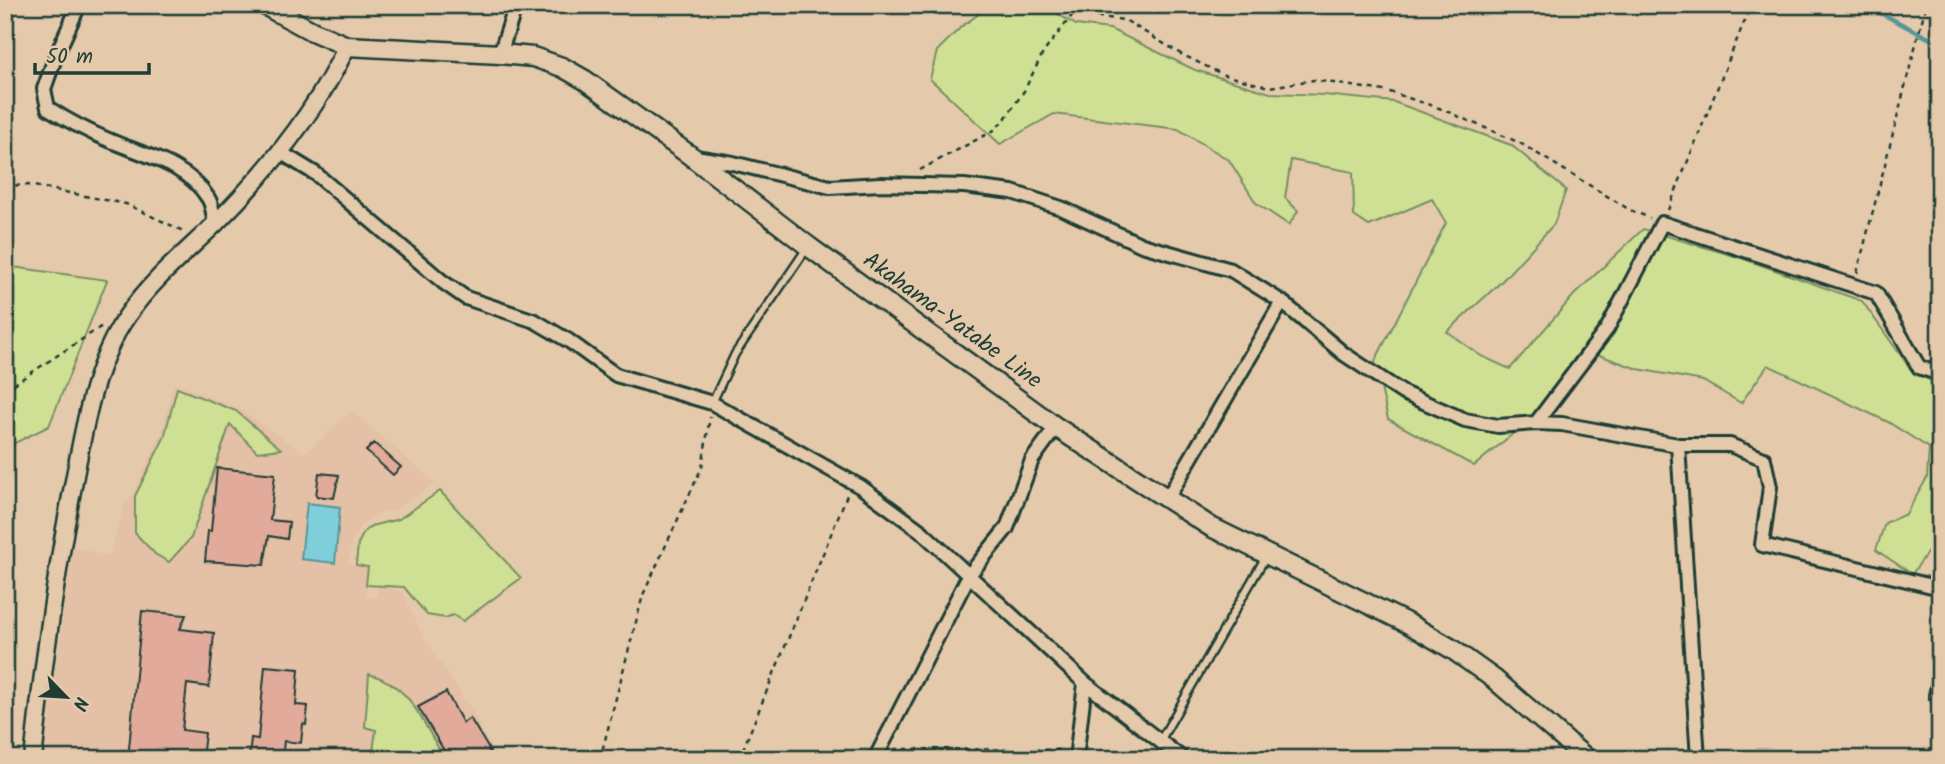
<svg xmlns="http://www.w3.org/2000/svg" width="1945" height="764" viewBox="0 0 1945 764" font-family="Kalam,sans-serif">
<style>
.built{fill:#e3c0a6}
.green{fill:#cfe094;stroke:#778e64;stroke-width:2}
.water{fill:#7fcfda;stroke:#599598;stroke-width:2}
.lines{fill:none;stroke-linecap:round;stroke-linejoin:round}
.stream{stroke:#599598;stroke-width:4.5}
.building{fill:#e2aa9b;stroke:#1f3d34;stroke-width:2}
.service-casing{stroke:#1f3d34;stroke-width:11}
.minor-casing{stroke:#1f3d34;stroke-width:18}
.tertiary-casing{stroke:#1f3d34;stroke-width:21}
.secondary-casing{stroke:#1f3d34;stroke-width:23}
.path{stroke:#1f3d34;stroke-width:2.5;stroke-dasharray:5 5;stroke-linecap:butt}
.service{stroke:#e4caab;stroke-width:6}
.minor{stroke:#e4caab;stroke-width:12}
.tertiary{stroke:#e4caab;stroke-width:16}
.secondary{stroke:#e4caab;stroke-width:18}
.labels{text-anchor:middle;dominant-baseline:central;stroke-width:6;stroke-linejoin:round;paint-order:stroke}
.street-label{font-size:23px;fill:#1f3d34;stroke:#e4caab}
</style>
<rect width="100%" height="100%" fill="#e4caab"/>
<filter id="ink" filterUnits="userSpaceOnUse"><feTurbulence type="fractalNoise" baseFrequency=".0143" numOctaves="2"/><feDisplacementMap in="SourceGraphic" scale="14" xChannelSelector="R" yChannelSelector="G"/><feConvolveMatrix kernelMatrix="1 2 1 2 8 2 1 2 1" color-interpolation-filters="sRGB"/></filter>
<g filter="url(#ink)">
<path class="built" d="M174 383 237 408 305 453 352 411 435 483 394 511 383 512 360 526 352 543 348 564 368 567 366 598 377 596 378 585 403 592 422 635 472 711 496 759H43L73 546 109 557 125 504 133 495 161 434Z"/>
<path class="green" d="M991 5H1043L1076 25 1110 29 1195 70 1270 93 1324 95 1394 102 1511 145 1566 190 1554 224 1501 282 1447 332 1481 356 1510 369 1574 295 1643 229 1741 258 1862 301 1914 374 1940 384V540H1936L1912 574 1876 550 1885 523 1906 514 1927 478 1929 448 1888 422 1768 365 1741 403 1703 381 1638 369 1582 349 1533 417 1474 466 1388 419 1375 361 1446 223 1432 199 1369 226 1354 216 1353 172 1291 160 1285 198 1298 211 1289 225 1256 203 1229 160 1178 129 1054 114 1000 144 930 79 937 51 961 27Z
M5 266 107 280 49 426 5 448Z
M177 388 236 411 281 449 257 452 230 424 191 538 169 562 155 554 135 533V496L164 438Z
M440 491 521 578 463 621 453 615 445 618 427 615 404 587 366 585 368 567 356 565 358 544 364 532 371 526 399 519Z
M369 674C409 685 419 715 439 749L438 759H372L376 730 365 727Z"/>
<path class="water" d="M307 503 340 507 335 563 301 559Z"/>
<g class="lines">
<path class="stream" d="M1865 5 1940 44"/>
</g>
<path class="building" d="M374 443 401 467 393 475 366 451Z
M217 468 275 474 270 520 289 522 287 539 269 536 264 565 205 561 208 531H211Z
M319 473 339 475 334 498 316 496Z
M142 611 186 615 180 629 214 633 209 687 187 684 182 730 205 733 202 759H128Z
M265 666 299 669 296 705 308 706 306 725 303 724 301 743 284 741 282 759 249 758 251 738 258 739Z
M446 692 463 723 470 718 490 751 481 759H449L418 707Z"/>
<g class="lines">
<g class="service-casing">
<path id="service" d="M712 403 735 354 807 248
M1160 741 1265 558"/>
</g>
<g class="minor-casing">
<path id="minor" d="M79 5 55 58 44 89 48 108C68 121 89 132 111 141 144 155 188 165 208 198 213 205 213 216 215 224
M500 54 516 5
M280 152 316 174 443 282 466 298 535 321 569 341 616 375 712 403 861 487 921 531 1085 683 1183 759
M695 157 733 163 830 187 880 184 964 186 1012 192 1061 208 1142 245 1231 270 1282 302 1344 354 1403 393 1465 420 1498 426 1536 423 1562 424 1678 445H1730L1764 459 1770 487 1762 545 1940 588
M1536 423 1607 329 1662 223 1876 293 1919 367 1940 374
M1678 445 1698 759
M1167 499 1282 302
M1940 678 1936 695 1940 696
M875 759 969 575 1007 528 1032 460 1056 427
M1076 759 1085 683"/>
</g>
<g class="tertiary-casing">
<path id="tertiary" d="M33 759C43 667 55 577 73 486 84 429 93 365 127 316 151 281 185 253 215 224 267 172 316 112 347 46"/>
</g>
<g class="secondary-casing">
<path id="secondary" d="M264 5 312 31 347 46 500 54 533 57 562 67 585 80 691 156 808 246 1056 427 1211 527 1409 624 1452 649 1494 679 1587 759"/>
</g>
<path class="path" d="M1060 5 1073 14 1125 20 1181 54 1224 75 1269 87 1314 80 1390 92 1439 108 1520 143 1630 210 1650 218
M920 170 993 131 1005 119 1024 91 1043 53 1073 14 1075 5
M5 186 29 185 126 204 183 231
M1668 210 1751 5
M1857 273 1926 5
M5 390 102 326
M894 749 1063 750
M600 759 643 595 702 467 710 417
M739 759 847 495"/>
<use href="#service" class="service"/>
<use href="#minor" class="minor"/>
<use href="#tertiary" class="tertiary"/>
<use href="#secondary" class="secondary"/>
</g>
</g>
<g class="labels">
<g class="street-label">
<text transform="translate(952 321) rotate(36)">Akahama-Yatabe Line</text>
</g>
</g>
<rect width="1945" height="764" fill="none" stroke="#e4caab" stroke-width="28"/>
<rect x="14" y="14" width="1917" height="736" fill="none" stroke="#1f3d34" stroke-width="2.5" filter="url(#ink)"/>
<g transform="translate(66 697) rotate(115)" stroke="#e4caab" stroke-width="5" paint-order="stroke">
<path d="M0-5L12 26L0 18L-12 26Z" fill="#1f3d34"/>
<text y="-10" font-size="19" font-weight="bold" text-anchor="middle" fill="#1f3d34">N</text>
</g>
<path d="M35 63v10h114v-10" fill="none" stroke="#1f3d34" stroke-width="3.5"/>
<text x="46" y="63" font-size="21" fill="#1f3d34" stroke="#e4caab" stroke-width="5" paint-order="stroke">50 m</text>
</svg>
